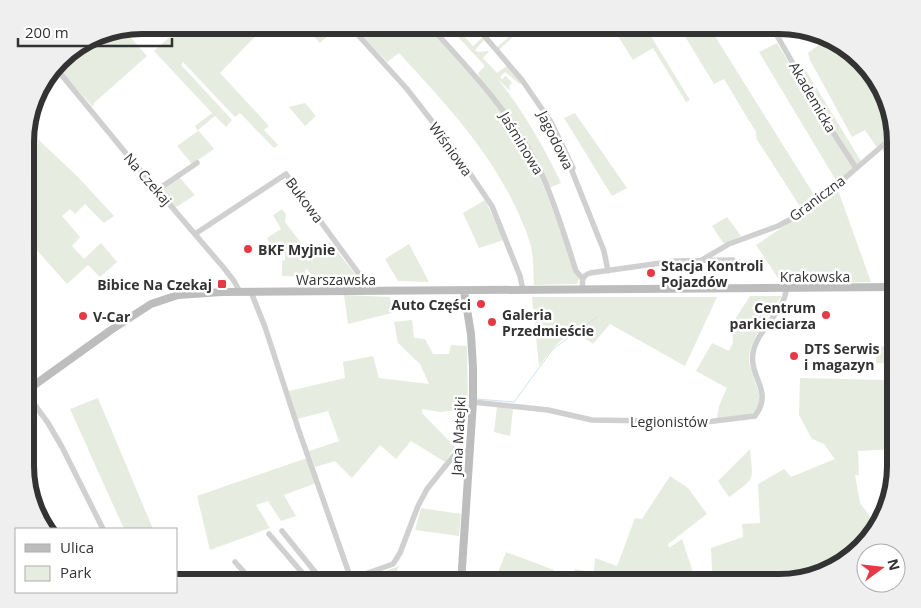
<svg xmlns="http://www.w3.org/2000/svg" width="921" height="608" viewBox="0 0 921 608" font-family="'Open Sans',sans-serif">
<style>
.green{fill:#e6ecdf}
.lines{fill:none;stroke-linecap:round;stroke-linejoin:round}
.stream{stroke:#cfe2ee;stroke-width:1}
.street{stroke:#d0d0d0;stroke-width:5.5}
.secondary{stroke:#bdbdbd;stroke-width:8}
.poi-dot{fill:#e63946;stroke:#fff;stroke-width:2}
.labels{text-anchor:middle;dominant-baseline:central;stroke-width:5;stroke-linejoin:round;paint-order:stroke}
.street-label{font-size:14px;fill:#333;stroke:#fff}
.poi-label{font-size:14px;font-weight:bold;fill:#333;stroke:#fff;text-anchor:start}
.rim{fill:none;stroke:#333;stroke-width:6}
</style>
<rect width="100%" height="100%" fill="#fff"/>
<path class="green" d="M183 25 195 34 205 25H266L220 73 269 126 264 130 278 145 274 148 240 113 235 117 183 62 181 65 232 120 226 127 215 116 198 130 214 149 192 164 177 146 198 131 195 126 212 113 154 51Z
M303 25H340L320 43Z
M352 25H426C463 64 503 104 528 152 549 193 561 237 579 279L577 284 534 285C533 271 534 256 530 243 526 229 520 217 514 204 485 145 443 101 399 53L387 62Z
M447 25H454L473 46 484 36 496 53 484 40 475 50 478 52 489 51 483 58 497 73 508 65 522 82 520 84 505 72 500 77 502 79 506 76 512 83 509 86 510 89 509 90 497 78C523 111 543 145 561 183L549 188 540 167 480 78 478 73 485 66Z
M501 25H515L519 31 499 50 497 47 510 36Z
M611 25H644L690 100 686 102 653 48 633 60Z
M678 25H708L816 198 801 208 756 138V132L724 79 714 84Z
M123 29 147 56 94 103 93 107 56 66 65 54 97 34Z
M815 36 844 45 880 84 894 130 878 149 865 130 852 137 810 60 808 53 820 44Z
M777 43 792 68 800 73 805 69 861 161 837 182 759 52Z
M305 103 316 116 305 126 289 107Z
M575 113 627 188 612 196 564 118Z
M26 128 78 177 114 216 104 223 85 204 75 214 70 209 62 216 80 237 72 246 84 259 101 243 117 262 100 277 88 265 67 284 26 238Z
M179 177 195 195 175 208 160 191Z
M838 190 871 282 782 284 756 245Z
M485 200 504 240 479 248 463 213Z
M282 209 286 214 285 222 308 252 330 242 362 283 315 282 307 269 305 270 307 277 282 276V261L285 260V253H282L281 241 271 246 267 238 281 229 273 215Z
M727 217 741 236 724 244 712 226Z
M409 244 429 282 398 281 385 259Z
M344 295 390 297 392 313 348 324Z
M750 296H782C772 310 747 343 749 361 750 369 758 389 761 398L756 411 751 415 717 419 719 406 727 388 696 371 712 343 729 351 733 343 732 324Z
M532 297H717L685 366 610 324 593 344C589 341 584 337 579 335 565 329 547 356 539 366Z
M412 320 414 338 425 339 433 354H449L451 345 467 346 468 409 440 412 422 409V413L455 447 445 462 411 441 396 459 380 445 352 478 335 461 315 467 309 451 339 441 328 411 297 419 289 391 345 378 343 362 373 356 379 378 429 384 420 364 398 343 394 322Z
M887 346V363H896V449L858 451 859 475H855L860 503 878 527 876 531 837 567 787 583H573L575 569 594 573 595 558 617 566 635 518 642 519 670 476 688 488 707 514 668 544 669 548 682 539 693 572 712 571 711 548 743 537 742 524 760 523 758 484 784 469 791 477 835 459 824 444 812 439 799 415 800 378 887 380V363H876V347Z
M98 398 153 529H124L70 409Z
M497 407 513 409 510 436 494 432Z
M750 449C753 482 756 477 729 497L718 481Z
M307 458 316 483 284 495 296 516 281 521 268 501 256 505 270 528 210 550 197 496Z
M421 508 461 514 459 536 415 530Z
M506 552 554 570 550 582 553 583H518L497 575Z
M398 567 391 583H351L394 568Z"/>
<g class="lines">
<path class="stream" d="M476 399 514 402 553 349 597 317
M390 583 398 566"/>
<path class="street" d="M349 25 407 89 452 147 492 206 520 276 523 290
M429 25C472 72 516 118 543 177 556 207 566 239 576 271L583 279
M475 25 522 80 551 122 573 168 572 171 604 251 608 271
M771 25 827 123 856 168
M55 67 129 157 223 267 234 281 240 292
M886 150 896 179
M157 190 197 163
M195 234 286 174 367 285 368 291
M700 261 729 244 778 226 793 218 831 190 867 159 888 141 895 131
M583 290C582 282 581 276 590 273L675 261 733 260
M251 292 265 327 298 428 351 579
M26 393 48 423 62 447 103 529
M473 402 548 410 592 420 654 421 690 424 755 416C774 391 749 378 753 353 757 329 787 309 786 288
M282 531 324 583
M269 534 311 583
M235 562 254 583
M345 583 351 579 393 564 400 553 418 506 427 489 455 454 460 451H470"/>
<path class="secondary" d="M26 391 111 330 151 304 178 295 222 292 896 287
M461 583 473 402V368L471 334 464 291"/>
</g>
<g class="poi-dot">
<circle cx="248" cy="249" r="5"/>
<circle cx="651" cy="273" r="5"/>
<rect x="217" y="279" width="10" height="10" rx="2.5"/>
<circle cx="481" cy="304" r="5"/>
<circle cx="826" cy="315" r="5"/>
<circle cx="83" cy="316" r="5"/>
<circle cx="492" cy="322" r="5"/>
<circle cx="794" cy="356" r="5"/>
</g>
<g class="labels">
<g class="street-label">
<text transform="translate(813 97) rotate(60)">Akademicka</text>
<text transform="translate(556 140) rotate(64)">Jagodowa</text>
<text transform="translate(522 143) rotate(59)">Jaśminowa</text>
<text transform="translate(451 149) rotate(54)">Wiśniowa</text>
<text transform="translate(148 179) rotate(49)">Na Czekaj</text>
<text transform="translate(817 198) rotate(-37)">Graniczna</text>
<text transform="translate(305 200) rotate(53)">Bukowa</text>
<text x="815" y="276">Krakowska</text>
<text x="336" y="279">Warszawska</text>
<text x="669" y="421">Legionistów</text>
<text transform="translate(458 436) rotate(-87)">Jana Matejki</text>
</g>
<g class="poi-label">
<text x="258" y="249">BKF Myjnie</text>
<text x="661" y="265">Stacja Kontroli<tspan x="661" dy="16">Pojazdów</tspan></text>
<text x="212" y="284" text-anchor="end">Bibice Na Czekaj</text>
<text x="471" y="304" text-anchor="end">Auto Części</text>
<text x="816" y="307" text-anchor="end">Centrum<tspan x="816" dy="16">parkieciarza</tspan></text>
<text x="502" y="314">Galeria<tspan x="502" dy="16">Przedmieście</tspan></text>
<text x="93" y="316">V-Car</text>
<text x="804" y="348">DTS Serwis<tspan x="804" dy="16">i magazyn</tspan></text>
</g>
</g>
<path d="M0 0H921V608H0ZM142 34H779A108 108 0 0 1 887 142V466A108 108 0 0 1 779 574H142A108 108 0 0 1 34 466V142A108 108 0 0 1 142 34Z" fill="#efefef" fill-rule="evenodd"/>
<path class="rim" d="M142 34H779A108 108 0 0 1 887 142V466A108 108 0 0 1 779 574H142A108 108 0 0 1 34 466V142A108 108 0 0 1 142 34Z"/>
<rect x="15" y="528" width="162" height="65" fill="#ffffff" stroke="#adadad"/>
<rect x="25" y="544" width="25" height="8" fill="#bdbdbd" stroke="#adadad"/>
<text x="60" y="553" font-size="15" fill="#333333">Ulica</text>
<rect x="25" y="566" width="25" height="15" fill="#e6ecdf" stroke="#adadad"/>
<text x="60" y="578" font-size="15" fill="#333333">Park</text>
<g transform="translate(881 568) rotate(75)"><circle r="24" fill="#ffffff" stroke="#adadad"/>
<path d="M0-4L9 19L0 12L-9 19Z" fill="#e63946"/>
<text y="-8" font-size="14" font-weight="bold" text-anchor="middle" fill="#333333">N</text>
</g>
<path d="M18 38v8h154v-8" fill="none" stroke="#333333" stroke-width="2.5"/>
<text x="25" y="38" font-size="15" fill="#333333" stroke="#ffffff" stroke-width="4" paint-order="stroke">200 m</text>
</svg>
